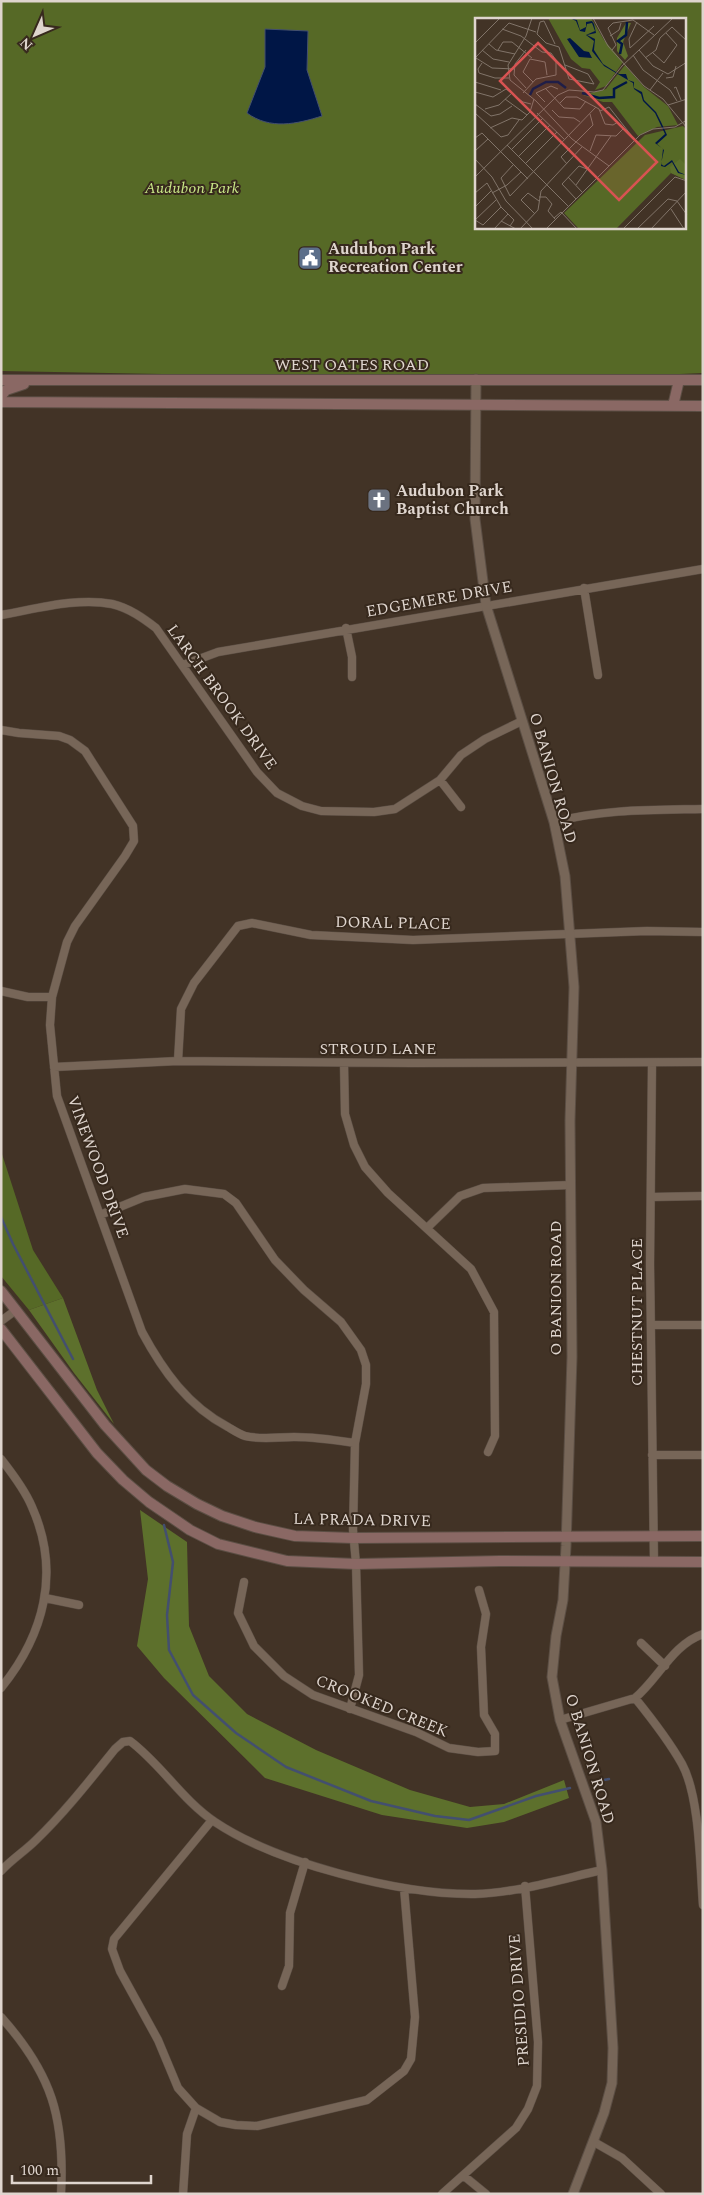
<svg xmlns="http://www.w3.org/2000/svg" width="704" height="2195" viewBox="0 0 704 2195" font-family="Spectral,serif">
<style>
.green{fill:#566926;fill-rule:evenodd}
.forest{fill:#5d702c}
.water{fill:#001646;stroke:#434f6f}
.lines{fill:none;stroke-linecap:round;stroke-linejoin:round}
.stream{stroke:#434f6f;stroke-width:2.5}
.minor-casing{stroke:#5b4e44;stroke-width:9}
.tertiary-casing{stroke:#5b4e44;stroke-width:11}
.secondary-casing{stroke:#5b4e44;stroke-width:12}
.minor{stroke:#776658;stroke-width:8}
.tertiary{stroke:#776658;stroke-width:9}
.secondary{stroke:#8a6864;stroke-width:10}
.labels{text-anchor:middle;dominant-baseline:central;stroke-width:4;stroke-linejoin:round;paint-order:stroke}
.park-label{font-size:16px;font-style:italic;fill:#c8e686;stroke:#37291d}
.poi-label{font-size:16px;font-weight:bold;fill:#dfd5ce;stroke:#37291d;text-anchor:start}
.street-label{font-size:16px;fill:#dfd5ce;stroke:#37291d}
.inset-river{fill:none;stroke:#001646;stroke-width:2.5}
.inset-road{fill:none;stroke:#817469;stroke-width:1}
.view{fill:#d85352;fill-opacity:0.15;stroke:#d85352;stroke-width:2.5}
.inset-edge{fill:none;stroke:#dfd5ce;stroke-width:2.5}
</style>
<rect width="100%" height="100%" fill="#423326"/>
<path class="green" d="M1 1H703V373L657 375H215L1 371ZM477 19H685V228H477Z
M1 1151 33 1250 63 1298 29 1310 1 1276Z"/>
<path class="forest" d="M63 1298 97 1390 114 1424 74 1373 29 1310Z
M140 1510 187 1542 189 1626 209 1676 247 1714 316 1750 410 1790 470 1807 504 1804 564 1780 569 1798 504 1822 467 1828 382 1815 265 1778 164 1678 137 1646 148 1579Z"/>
<path class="water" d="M265 29 308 31 307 70 322 116C297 124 270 130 247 113L265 67Z"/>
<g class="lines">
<path class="stream" d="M1 1217 13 1244 73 1359
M164 1525 173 1562 167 1615 169 1650 193 1695 236 1733 286 1767 371 1801 435 1816 469 1820 536 1796 570 1788
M599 1781 609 1779"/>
<g class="minor-casing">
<path id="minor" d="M584 588 598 675
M1 615C36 609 77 597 112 604 129 608 143 618 156 628L257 772 277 793 302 806 321 811 374 812 395 809 440 780 461 755 485 739 522 721
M346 628 352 657V677
M183 665 218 652 703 569
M1 730 19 733 59 736 70 740 85 751 133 826 134 841 125 856 75 926 67 942 52 997 50 1025 57 1096 142 1332C163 1371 188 1406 228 1427 233 1430 239 1434 245 1436 261 1440 278 1437 294 1437 315 1437 335 1440 355 1443
M440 780 461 807
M554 822C603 809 652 810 703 809
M1 991 28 997H52
M178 1061 181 1009 194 983 238 926 252 923 311 935 413 940 647 931 703 932
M344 1063 345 1114 354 1145 365 1167 388 1193 471 1269 494 1312 495 1436 488 1452
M652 1063 650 1264 654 1562
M54 1067 178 1061 411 1063 703 1062
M651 1197 703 1196
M100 1215 144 1197 185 1189 224 1194 236 1203 275 1260 304 1290 341 1322 361 1350 366 1365V1384L355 1443 353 1530 356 1564 359 1675 350 1709
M428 1227 460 1196 483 1188 571 1185
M1 1321 16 1310
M651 1325H703
M652 1455H703
M1 1459C12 1473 25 1490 32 1507 61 1572 44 1635 1 1688
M244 1582 238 1613 254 1646 284 1676 313 1695 416 1732 449 1748 478 1752 495 1751V1734L484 1715 481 1647 486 1614 479 1590
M45 1598 79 1605
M641 1643 665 1666
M635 1698C652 1719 669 1741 682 1764 700 1797 700 1867 703 1905
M560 1720 635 1698C658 1679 673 1644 703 1634
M212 1820 114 1939 112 1949 120 1971 158 2040 178 2088 196 2108 220 2122 236 2125 257 2126 367 2100 404 2071 411 2059 415 2017 404 1888
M1 1871C12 1859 25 1851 36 1840 65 1812 90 1780 115 1749L123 1742 130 1741C161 1764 182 1800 215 1822 276 1863 401 1895 475 1894 516 1893 562 1879 602 1870
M282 1986 289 1966 290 1913 305 1862
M1 2017C52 2074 65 2118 61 2194
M594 2142 622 2158 661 2194
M464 2176 486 2194
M183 2194 187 2134 196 2108
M442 2194 516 2128 528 2109 537 2086 538 2042 525 1886"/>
</g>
<g class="tertiary-casing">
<path id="tertiary" d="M476 379 475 519 486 605 554 822 565 876 574 987 570 1121 572 1357 566 1546 563 1600 556 1636 552 1677 560 1720 596 1822 602 1870 613 2048 612 2083 604 2113 573 2194"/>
</g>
<g class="secondary-casing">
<path id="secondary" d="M1 380H703
M1 396 6 390 24 384
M1 402 703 406
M673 406 679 380
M1 1291 105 1425 146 1470 167 1486 197 1504 222 1516 255 1527 295 1536 353 1538 703 1536
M1 1329 97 1453 123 1480 149 1502 190 1530 218 1544 287 1561 356 1564 500 1561 703 1562"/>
</g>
<use href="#minor" class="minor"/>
<use href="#tertiary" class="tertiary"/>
<use href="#secondary" class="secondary"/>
</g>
<defs>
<g id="civic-square" transform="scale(1.25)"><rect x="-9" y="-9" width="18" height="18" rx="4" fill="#5c6f8a" stroke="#37291d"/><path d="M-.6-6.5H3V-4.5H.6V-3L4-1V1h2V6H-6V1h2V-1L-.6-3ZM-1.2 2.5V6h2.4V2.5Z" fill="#fff"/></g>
<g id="church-square" transform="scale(1.25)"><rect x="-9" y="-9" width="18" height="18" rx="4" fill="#6b7280" stroke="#37291d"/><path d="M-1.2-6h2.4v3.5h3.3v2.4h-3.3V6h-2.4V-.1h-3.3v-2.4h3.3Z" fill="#fff"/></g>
</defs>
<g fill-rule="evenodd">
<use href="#civic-square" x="310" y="258"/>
<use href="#church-square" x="379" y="500"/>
</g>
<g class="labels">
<g class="park-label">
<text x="192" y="188">Audubon Park</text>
</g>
<g class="poi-label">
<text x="328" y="249">Audubon Park<tspan x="328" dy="18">Recreation Center</tspan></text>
<text x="396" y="491">Audubon Park<tspan x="396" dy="18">Baptist Church</tspan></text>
</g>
<g class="street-label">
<text x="352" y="365">WEST OATES ROAD</text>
<text transform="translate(439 599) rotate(-10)">EDGEMERE DRIVE</text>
<text transform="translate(222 697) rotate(54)">LARCH BROOK DRIVE</text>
<text transform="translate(553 778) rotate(74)">O BANION ROAD</text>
<text transform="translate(393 923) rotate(1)">DORAL PLACE</text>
<text x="378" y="1049">STROUD LANE</text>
<text transform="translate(98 1167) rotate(70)">VINEWOOD DRIVE</text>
<text transform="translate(556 1288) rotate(-90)">O BANION ROAD</text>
<text transform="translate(637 1312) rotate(-90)">CHESTNUT PLACE</text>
<text transform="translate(362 1520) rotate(1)">LA PRADA DRIVE</text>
<text transform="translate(382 1706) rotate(22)">CROOKED CREEK</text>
<text transform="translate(590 1759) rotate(73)">O BANION ROAD</text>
<text transform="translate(519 2000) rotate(-94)">PRESIDIO DRIVE</text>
</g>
</g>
<g transform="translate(475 18)">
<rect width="211" height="211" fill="#423326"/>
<path d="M73 0H116L129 22 148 44 131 68 120 72 125 64 115 51 107 50 96 41ZM150 47 169 69 193 88 203 107 182 109 163 118 137 84H128L108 77 131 71ZM208 108 211 111V162L196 155 141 211H104L89 195 170 117Z" fill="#566926"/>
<path d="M151 5H156L148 24 153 38 150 42 142 33V20ZM205 141 211 147V162L196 155 195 149Z" fill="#5d702c"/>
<path d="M95 0 102 2 105 12 111 9V4L117 3 119 6 121 15 112 17 120 21 119 32 128 46 144 56H151L153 62 159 64V70L167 74 169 82 181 94 186 104 192 117 182 126 189 132 186 146 189 148 197 142 204 154 211 157 203 155 197 144 190 149 186 148 188 131 180 125 190 116 180 95 168 83 166 76 159 71 158 65 129 48 117 33 119 23 111 17 120 13 117 5 112 6 110 14 105 13 101 3ZM95 20 109 33 114 34 117 40 104 39 92 21Z" fill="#001646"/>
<path class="inset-river" d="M145 36 147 26 143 23 151 17 152 4M107 75 124 80 139 79V71L152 64M55 77 58 71 71 64H83L91 70"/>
<path class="inset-road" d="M57 0 51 18 33 47 35 62 61 83 97 121 134 148M118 0 133 28 169 68 188 81 212 110M162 4 154 21 155 30 179 8M27 11 46 18 67 34 76 35 81 42V57L61 61 48 75M135 18 144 12 146 5M0 25 25 0M14 26 21 32 40 36M80 26 69 3 65 4 62 16 71 25 84 29 94 61 119 66 113 56 90 47M7 32 18 41 34 44M23 32 28 24H37L57 40M51 32 40 46 39 57 51 70M137 32 141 27 133 10 138 5 158 2 179 17M164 32 178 48 193 56 212 44M178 35 189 45 197 34 202 27 191 15M158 37 168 52 195 72 202 83M0 40 34 5 61 14M1 40 17 50 39 51M170 40 181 32 185 20 197 9 212 23M7 45 3 51 4 55 20 60H34M191 60 198 59 201 48M0 64 26 72M58 64 48 54 55 41 70 44 72 57M70 70 89 90 105 91 111 83M199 70 201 69 206 82M175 72 188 55M0 74 18 79 31 71 48 84 56 86M30 81 52 97M70 84 61 75 76 68 83 71M85 85 91 79H102L124 91 130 106 138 107 143 104M0 86 16 98 25 96 37 88M193 87 212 81M10 91 24 87 37 75M77 92 84 99 99 100 105 104M125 93 134 89 160 122M0 95 26 119 33 117 44 102M62 95 89 121M15 110 37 100 47 102 55 94 59 81M0 120 7 115 53 161M32 127 93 188M37 131 68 100M0 133 13 121M115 133 121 117 141 118 149 110M44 138 75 107M0 141 17 159 31 183 58 211M51 145 82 114M92 146 86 139 118 107 115 96M38 147 26 160 35 178 121 89M0 159 83 77 94 72 119 74 128 72 147 48 198 0M93 159 107 174M101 167 136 118M0 175 12 165 26 189 39 202 35 208M17 175 32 167 46 154M64 179H71L77 186 73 193 80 201M101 181 87 166 104 148 112 151M0 189 16 173M196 191 209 211M60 196 46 182 53 175 64 183M79 200 86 194 102 211M0 202 8 207 26 189M0 202 21 182M26 203 41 211M20 210 33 196M45 211 63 192 66 173 107 129M71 211 165 117 178 111 200 109 212 102M148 211 200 159 212 163M162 211 193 181 202 183 212 197M176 211 212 173"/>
<path class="view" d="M63 25 182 144 144 182 25 63Z"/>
<rect width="211" height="211" class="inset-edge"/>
</g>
<rect width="704" height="2195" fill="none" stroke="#dfd5ce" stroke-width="5"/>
<g transform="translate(35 35) rotate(225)" stroke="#37291d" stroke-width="4" paint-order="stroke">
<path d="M0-4L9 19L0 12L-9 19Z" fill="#dfd5ce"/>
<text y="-8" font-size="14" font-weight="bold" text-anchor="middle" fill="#dfd5ce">N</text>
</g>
<path d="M12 2175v8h139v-8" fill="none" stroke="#dfd5ce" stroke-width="2.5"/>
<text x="20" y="2175" font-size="15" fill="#dfd5ce" stroke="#37291d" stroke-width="4" paint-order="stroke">100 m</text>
</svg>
